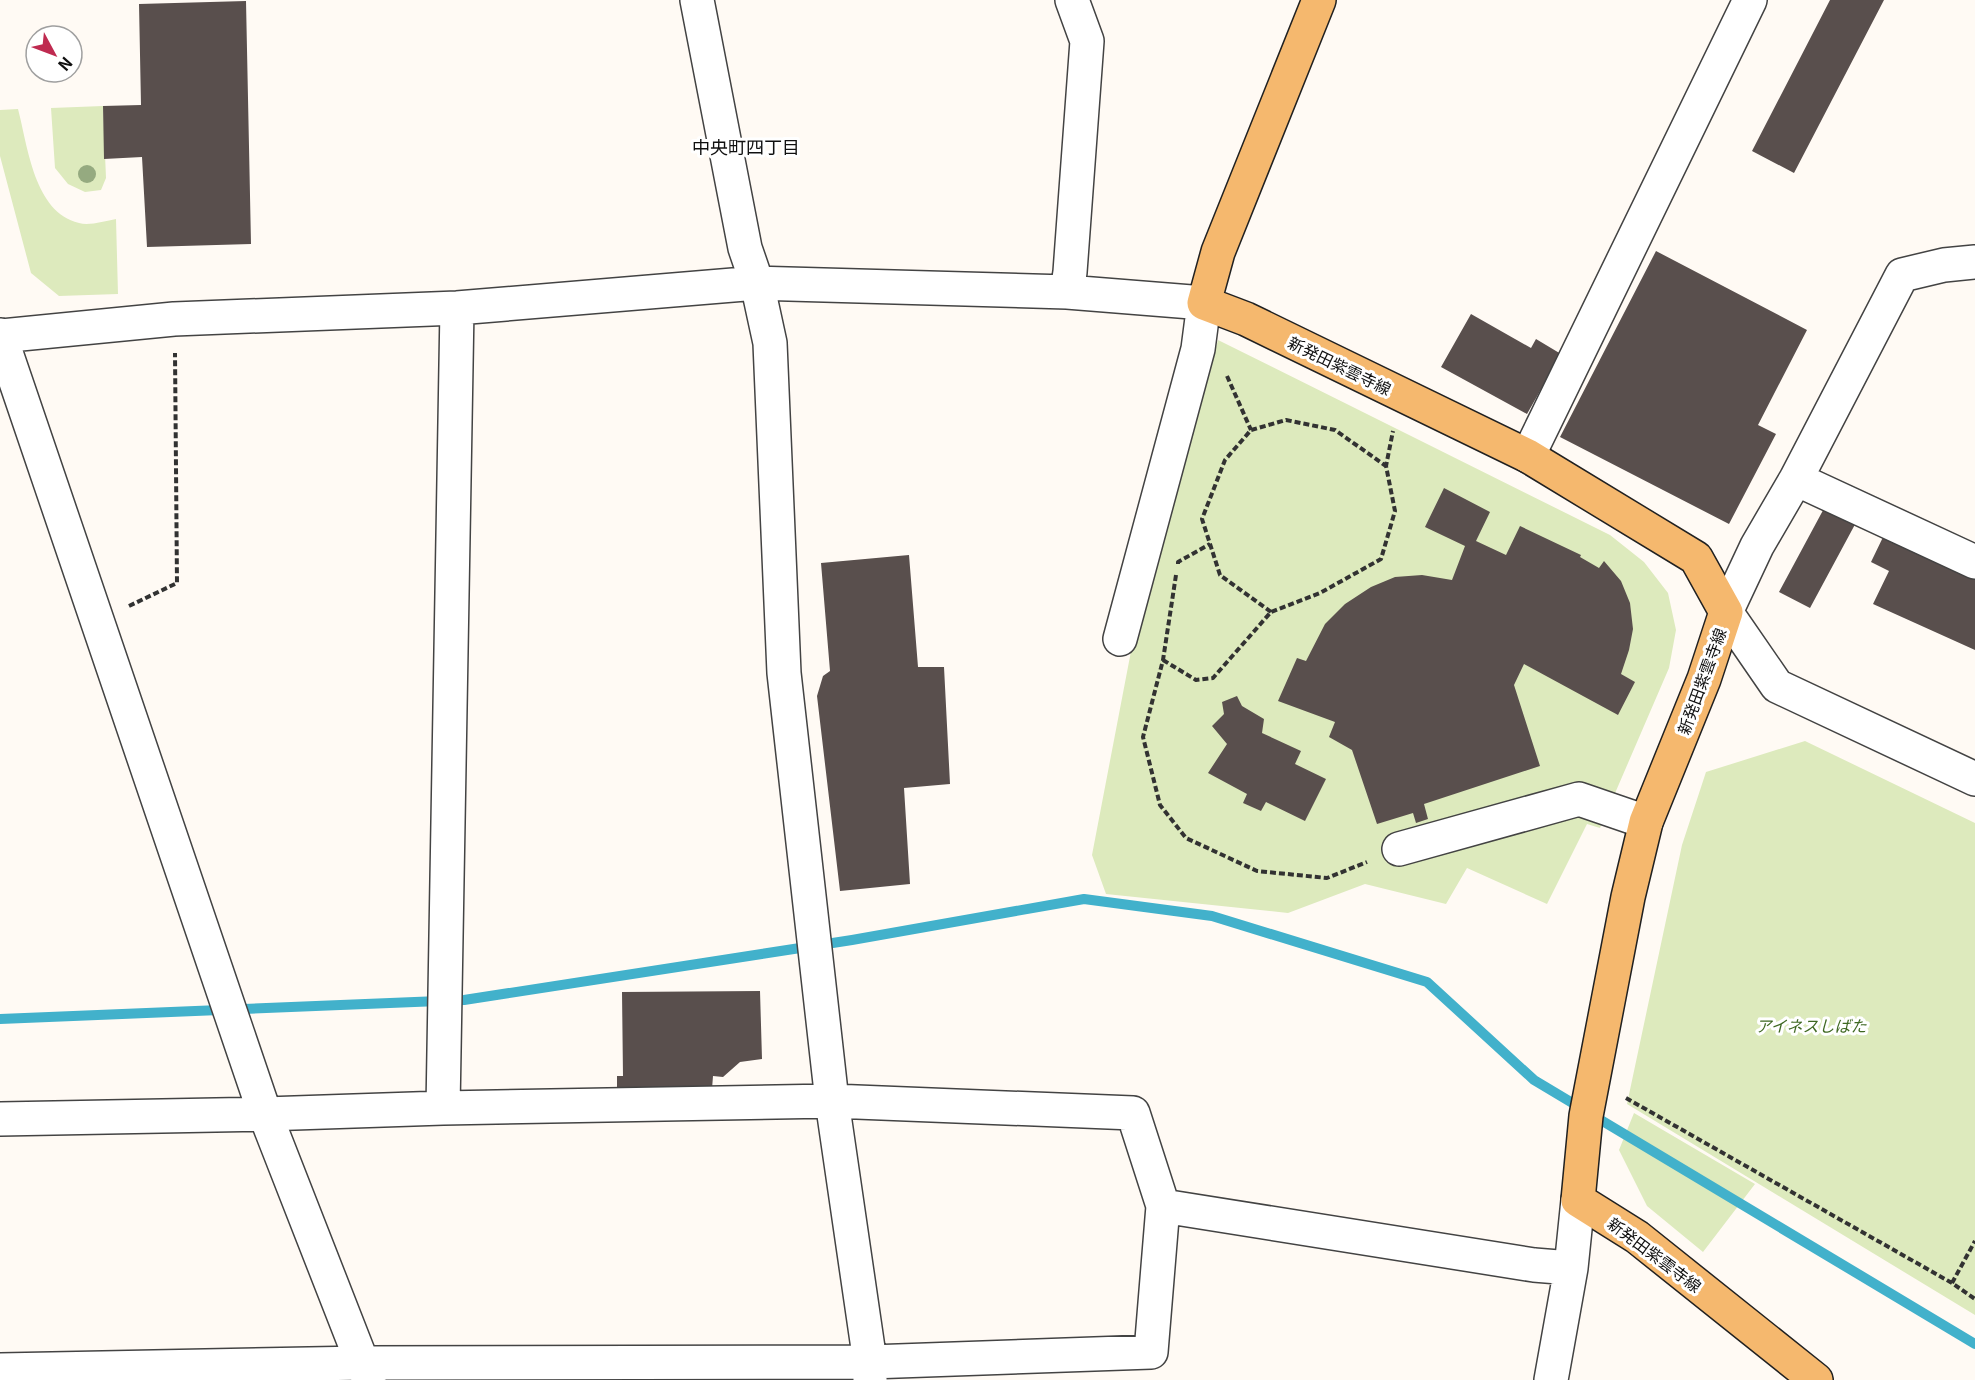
<svg xmlns="http://www.w3.org/2000/svg" width="1975" height="1380" viewBox="0 0 1975 1380" font-family="Georgia,'Noto Sans JP',serif">
<style>
.green{fill:#ddeabd}
.lines{fill:none;stroke-linecap:round;stroke-linejoin:round}
.stream{stroke:#42b1cb;stroke-width:10}
.building{fill:#594f4d}
.minor-casing{stroke:#434343;stroke-width:36}
.major-casing{stroke:#212121;stroke-width:36}
.path{stroke:#323232;stroke-width:4;stroke-dasharray:6 3;stroke-linecap:butt}
.minor{stroke:#fff;stroke-width:33}
.major{stroke:#f5b86e;stroke-width:33}
.tree{fill:#95aa80}
.labels{text-anchor:middle;dominant-baseline:central;stroke-width:6;stroke-linejoin:round;paint-order:stroke}
.street-label{font-size:16px;fill:#101010;stroke:#fff}
.park-label{font-size:16px;font-style:italic;fill:#3e6821;stroke:#fff}
.neighbourhood-label{font-size:18px;fill:#101010;stroke:#fff}
</style>
<rect width="100%" height="100%" fill="#fffaf4"/>
<path class="green" d="M103 106 106 178 101 190 85 192 68 184 55 168 51 108Z
M18 109C28 147 34 212 79 223 89 226 105 221 116 219L118 294 59 296 31 273 0 156V110Z
M1218 340 1610 535 1644 562 1668 593 1676 630 1669 668 1600 828 1587 824 1547 904 1467 868 1446 904 1365 884 1288 913 1106 894 1092 855 1132 646Z
M1805 741 1975 823V1315L1627 1104 1682 845 1706 772Z
M1634 1113 1755 1184 1703 1252 1647 1206 1619 1150Z"/>
<g class="lines">
<path class="stream" d="M0 1019 464 1000 852 940 1084 899 1212 916 1427 982 1534 1080 1975 1344"/>
</g>
<path class="building" d="M1830 0H1884L1794 173 1752 151Z
M246 1 251 244 147 247 142 157 104 159 103 106 141 105 139 4Z
M1656 251 1807 330 1758 425 1776 434 1729 524 1560 437Z
M1471 314 1531 348 1536 339 1561 354 1527 414 1441 367Z
M1444 488 1490 512 1476 541 1506 555 1520 526 1581 555 1580 557 1599 568 1604 561 1621 581 1630 603 1633 629 1629 650 1621 674 1635 682 1618 715 1524 664 1514 685 1540 766 1424 804 1428 819 1416 823 1413 813 1377 824 1352 750 1329 737 1335 722 1278 701 1297 658 1306 661 1325 624 1345 604 1371 587 1395 577 1422 575 1452 580 1465 546 1425 527Z
M1828 501 1859 517 1810 608 1779 592Z
M1885 533 1975 574V650L1873 604 1889 571 1871 562Z
M909 555 918 667H944L950 784 904 788 910 884 840 891 817 696 823 676 830 671 821 563Z
M1237 696 1242 706 1264 719 1262 733 1301 751 1295 764 1326 779 1305 821 1266 802 1261 811 1243 803 1247 794 1208 773 1227 744 1212 726 1224 714 1222 702Z
M760 991 762 1059 740 1062 723 1077 713 1076 712 1089 617 1094V1076H623L622 992Z"/>
<g class="lines">
<g class="minor-casing">
<path id="minor" d="M697 0 745 248 757 283 770 343 784 673 832 1101 870 1362V1380
M1975 262 1944 265 1902 275 1796 479 1757 546 1726 612 1777 686 1975 779
M1067 292 1070 272 1087 41 1072 0
M0 335 265 1114 369 1380
M0 336 174 319 457 308 757 283 1067 292 1204 303 1198 349 1120 639
M1528 456 1750 0
M1796 479 1975 562
M1399 849 1579 799 1646 822
M443 1108 457 308
M0 1119 265 1114 443 1108 832 1101 1133 1113 1163 1206 1151 1352 870 1362 363 1363 0 1370
M1163 1206 1534 1265 1571 1268
M1551 1380 1571 1268 1578 1200"/>
</g>
<g class="major-casing">
<path id="major" d="M1319 0 1218 252 1204 303 1246 319 1528 456 1696 558 1726 612 1704 679 1646 822 1628 897 1586 1116 1578 1200 1637 1237 1816 1380"/>
</g>
<path class="path" d="M1227 376 1251 430
M1178 564V562L1210 544
M1176 575 1163 660 1143 737 1160 805 1186 838 1257 871 1327 878 1367 862
M129 606 177 583 175 353
M1271 612 1220 575 1202 519 1225 460 1251 430 1286 420 1335 430 1386 466
M1163 660 1196 680 1213 678 1271 612 1320 593 1381 559 1395 511 1386 466 1393 431
M1626 1098 1952 1283 1975 1299
M1952 1283 1975 1241"/>
<use href="#minor" class="minor"/>
<use href="#major" class="major"/>
</g>
<circle class="tree" cx="87" cy="174" r="9"/>
<g class="labels">
<g class="street-label">
<text transform="translate(1340 365) rotate(26)">新発田紫雲寺線</text>
<text transform="translate(1701 681) rotate(-70)">新発田紫雲寺線</text>
<text transform="translate(1655 1254) rotate(37)">新発田紫雲寺線</text>
</g>
<g class="park-label">
<text x="1811" y="1025">アイネスしばた</text>
</g>
<g class="neighbourhood-label">
<text x="746" y="146">中央町四丁目</text>
</g>
</g>
<g transform="translate(54 54) rotate(131)"><circle r="28" fill="#ffffff" stroke="#9f9f9f" stroke-width="1.5"/>
<path d="M0-4.5L10 22L0 15L-10 22Z" fill="#bf2a50"/>
<text y="-9" font-size="16" font-weight="bold" text-anchor="middle" fill="#101010">N</text>
</g>
</svg>
